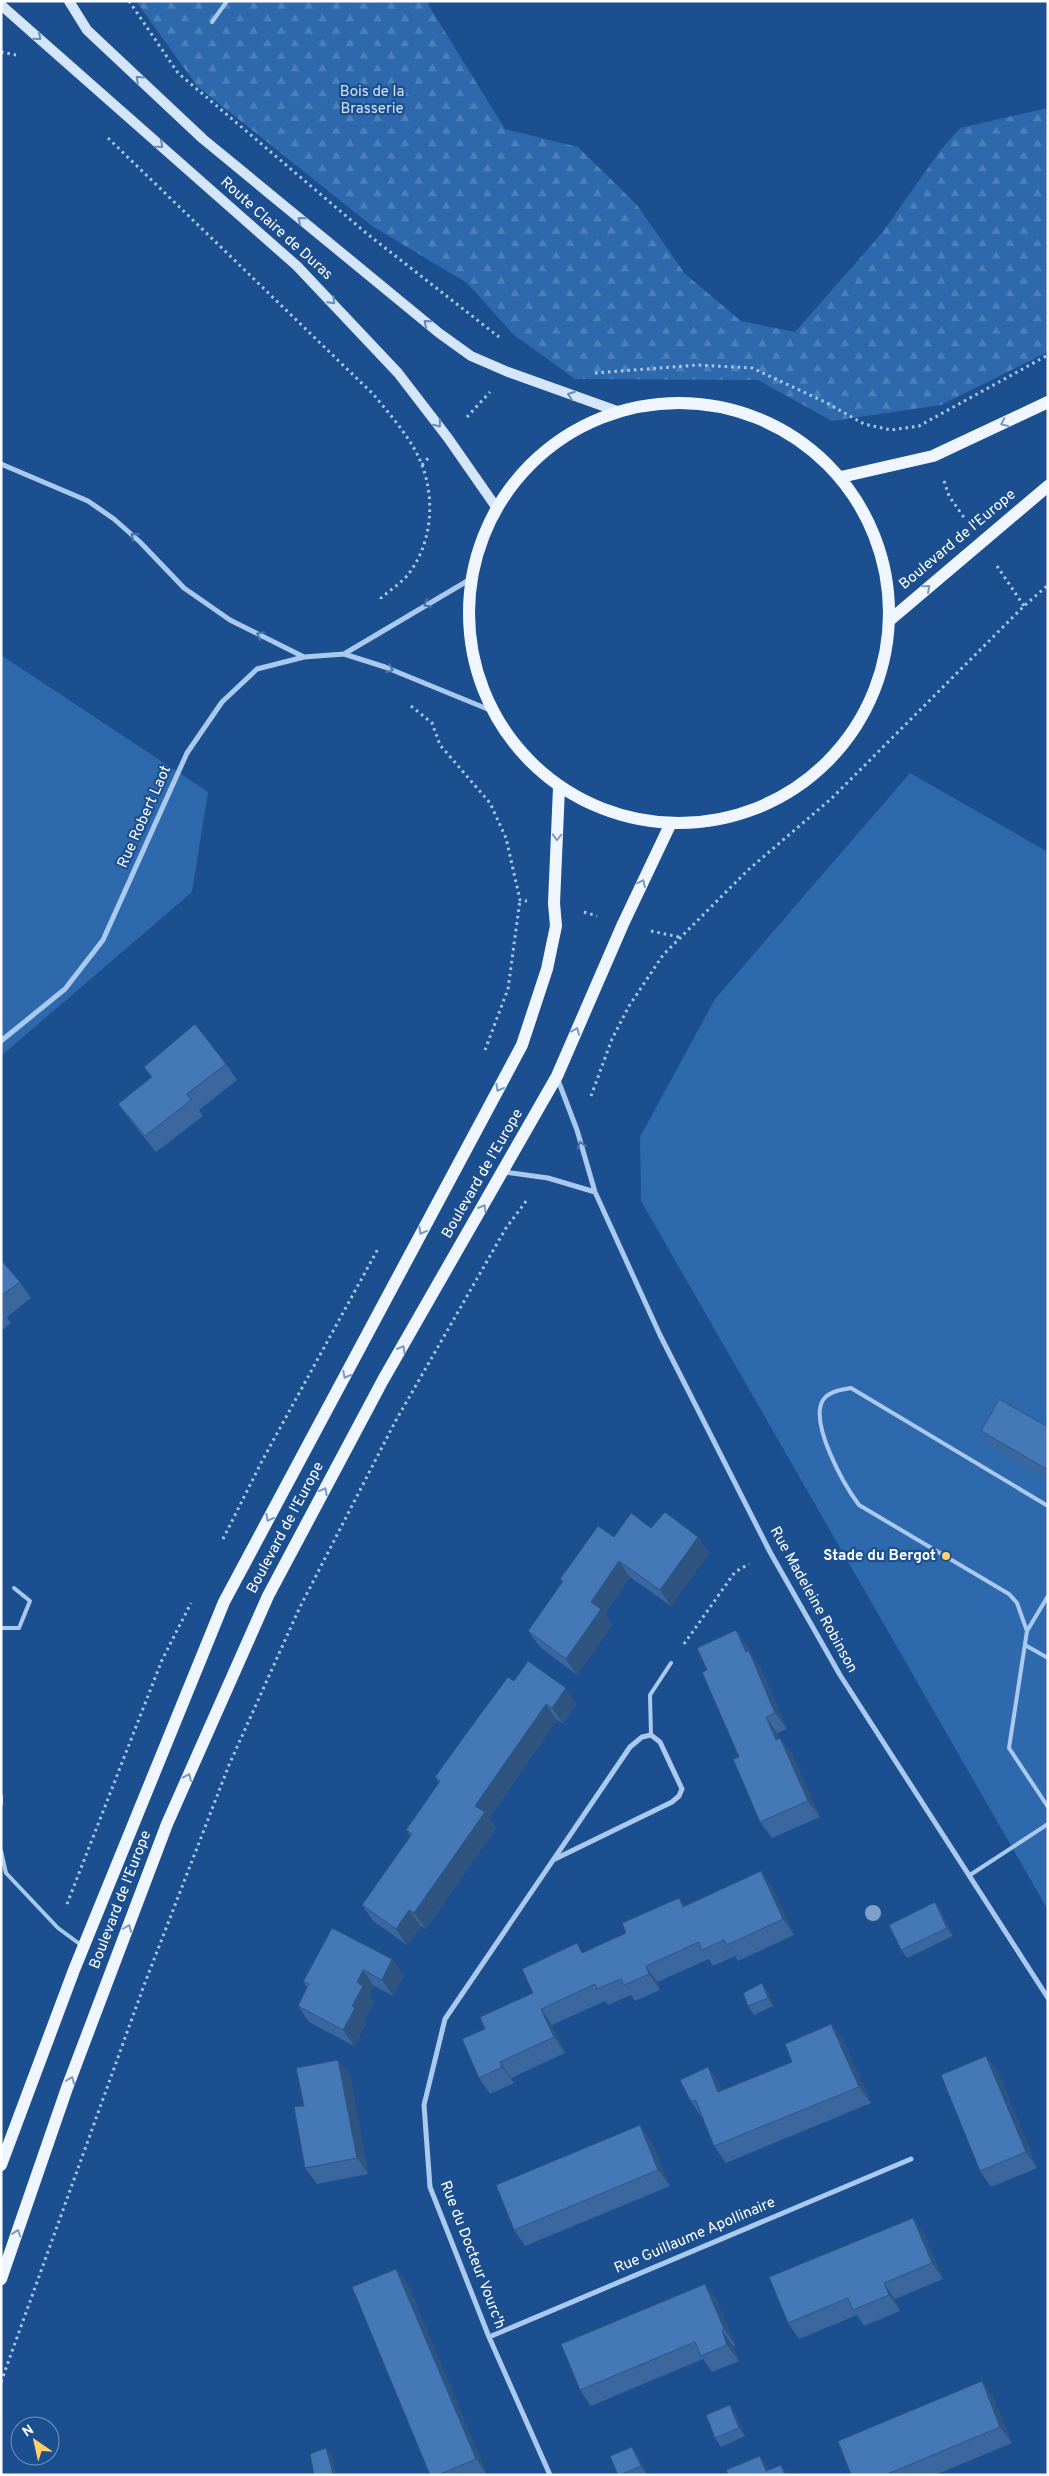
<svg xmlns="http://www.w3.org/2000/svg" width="1049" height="2476" viewBox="0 0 1049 2476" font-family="Overpass,sans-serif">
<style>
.green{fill:#2e69ad}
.forest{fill:url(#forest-firs)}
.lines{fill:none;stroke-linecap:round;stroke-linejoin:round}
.path{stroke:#a9c9ee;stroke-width:3;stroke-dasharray:2.5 4;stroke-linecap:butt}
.service{stroke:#a9c9ee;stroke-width:4}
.minor{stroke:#a9c9ee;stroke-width:5}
.secondary{stroke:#d6e6fa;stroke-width:10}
.primary{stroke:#f0f6ff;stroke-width:12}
.tree{fill:#7ea0ca}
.wall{fill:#3a679d}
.shaded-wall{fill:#305480}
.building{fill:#4478b7;stroke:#305480}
.oneway{stroke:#668bba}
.oneway2{stroke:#7b9ac1}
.oneway3{stroke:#4674ac}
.poi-dot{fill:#ffd166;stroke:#1b4f8f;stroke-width:2}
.labels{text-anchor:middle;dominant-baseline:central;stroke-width:4.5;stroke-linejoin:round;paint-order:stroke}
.park-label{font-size:15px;fill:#cfe3fa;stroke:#1b4f8f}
.street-label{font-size:15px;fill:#fff;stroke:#1b4f8f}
.poi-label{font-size:15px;font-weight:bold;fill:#fff;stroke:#1b4f8f;text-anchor:end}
</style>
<defs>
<pattern id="forest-firs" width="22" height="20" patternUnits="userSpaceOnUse" patternTransform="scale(1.25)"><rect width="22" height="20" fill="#2e69ad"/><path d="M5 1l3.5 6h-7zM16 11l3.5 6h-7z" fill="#4d80b9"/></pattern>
</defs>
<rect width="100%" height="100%" fill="#1b4f8f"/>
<path class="green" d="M1 655 208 792 192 892 1 1056Z
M910 773 1048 852V1910L641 1201 640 1137 715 999Z"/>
<path class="forest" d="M136 1H428L429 6 505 129 578 147 637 205 685 274 741 321 795 332 882 233 940 151 960 128 1048 108V352L941 405 832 421 758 380 575 379 514 335 467 283 372 226 197 86Z"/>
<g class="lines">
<path class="path" d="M129 1 178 73 366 233 499 337
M1 52 16 55
M108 138 374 395C391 416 412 439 422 465 435 500 432 541 410 572 403 582 390 590 381 598V603
M595 373 697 365 752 368 827 403 864 424 891 430 919 426 1048 355
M467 417 490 392
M422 465 430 456
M944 481 949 496 965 519
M997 566 1024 606
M411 706 432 723 440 745 490 803 506 838 520 900 527 901
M584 912 597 916
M651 931 679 937
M485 1050 508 989 520 900
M591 1096 612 1039 629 1006 663 955 748 870 832 798 1024 606 1048 585
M223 1539 262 1461 379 1247
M684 1644 735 1572 749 1564
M67 1904 162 1660 191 1603
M1 2382 143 1988 229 1765 299 1609 395 1422 506 1228 527 1200"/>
<path class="service" d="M212 22 227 1
M1048 1596 1027 1631 1009 1748 1048 1807
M1 1628H19L30 1601 14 1588
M1027 1631 1017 1603 1009 1594 859 1505C844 1485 809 1423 823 1400 829 1391 841 1390 851 1388L1048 1506
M1025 1645 1048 1658
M651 1735 650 1695 671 1663
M1 1796V1804
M1 1851 6 1873 58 1928 81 1945
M970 1875 1048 1824"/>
<path class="minor" d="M1 464 88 501 114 519 140 542 184 588 230 620 304 657
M344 654 469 580
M1 1041 65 989 103 940 187 753 222 702 257 669 304 657 344 654 385 667 490 710
M558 1080 577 1130 595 1192 660 1335 770 1552 840 1675 1048 1998
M504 1172 548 1178 595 1192
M489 2337 911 2159
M550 2475 489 2337 430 2187 424 2105 445 2019 630 1747 642 1737 651 1735 660 1742 682 1789 679 1796 672 1802 555 1859"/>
<path class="secondary" d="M69 1 87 30 203 139 439 333 471 356 508 372 617 411
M1 5 297 266 398 373 448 438 496 507"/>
<path class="primary" d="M469 613a210 210 0 1 1 420 0a210 210 0 1 1-420 0Z
M841 477 933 456 1048 402
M890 620 1048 486
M1 2165 74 1970 224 1602 522 1045 547 969 556 926 554 903 559 788
M1 2279 67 2088 167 1824 268 1596 383 1380 557 1076 623 924 670 825"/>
</g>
<circle class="tree" cx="873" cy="1913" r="8"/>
<path class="wall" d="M226 1064 237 1080 199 1110 203 1116 156 1152 130 1120 118 1104 151 1077 144 1067Z
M1 1260 20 1282 31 1298 7 1317 11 1323 1 1331Z
M1048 1427V1480L992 1447 981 1431Z
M651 1528 709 1553 671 1606 630 1577 605 1614 612 1625 577 1675 540 1647 528 1631 563 1582 560 1579 614 1537Z
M736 1630 747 1646 751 1655 760 1667 787 1729 777 1733 779 1738H780L792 1754 820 1817 772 1838 760 1822 739 1757 707 1670Z
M514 1681 577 1704 563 1724 557 1720 489 1818 496 1828 426 1929 421 1926 407 1945 373 1921 362 1905 410 1836 406 1830 439 1783 435 1777Z
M761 1871 772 1887 794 1935 738 1961 735 1956 713 1966 709 1959 657 1982 660 1990 635 2001 631 1995 608 2005 605 2001 552 2025 565 2053 511 2078 514 2083 490 2094 479 2078 485 2029 533 1993 584 1952 626 1933 679 1898 684 1906Z
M941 1910 953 1936 907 1958 901 1950Z
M392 1959 404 1975 393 1996 374 1986 369 1995 374 2002 364 2021 366 2024 354 2046 309 2022 298 2006 307 1987 303 1982Z
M768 1992 773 2006 754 2015 748 2006Z
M831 2024 843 2040 871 2103 726 2163 714 2146 702 2117 701 2116 690 2100 708 2067 719 2083 722 2090 792 2062Z
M338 2060 350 2076 368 2174 317 2184 305 2168 304 2106Z
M998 2072 1037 2168 991 2187 980 2171Z
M651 2141 670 2186 525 2246 514 2230Z
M913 2218 924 2234 943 2279 895 2299 900 2311 864 2326 857 2315 799 2339 788 2323Z
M396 2269 408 2285 487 2475H430Z
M705 2284 717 2300 735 2345 733 2346 739 2361 712 2372 703 2359 591 2406 580 2390Z
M982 2381 993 2397 1012 2443 935 2475H851Z
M730 2405 735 2413 745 2436 721 2447 715 2438Z
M638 2456 647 2475H618Z"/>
<path class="shaded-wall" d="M698 1537 709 1553 671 1606 660 1590Z
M619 1561 630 1577 605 1614 612 1625 577 1675 566 1659 591 1602Z
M736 1630 747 1646 751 1655 760 1667 787 1729 775 1713Z
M566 1688 577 1704 563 1724 552 1708Z
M546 1704 557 1720 489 1818 496 1828 426 1929 414 1913 475 1806Z
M766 1717 777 1733 787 1756 776 1740Z
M780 1738 792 1754 820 1817 808 1801Z
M761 1871 772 1887 794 1935 783 1919Z
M935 1902 941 1910 953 1936 947 1928Z
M409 1910 421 1926 407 1945 396 1929Z
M392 1959 404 1975 393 1996 382 1980Z
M646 1966 657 1982 660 1990 649 1974Z
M363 1970 374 1986 369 1995 374 2002 364 2021 366 2024 354 2046 343 2030 352 2006 357 1982Z
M762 1983 768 1992 773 2006 768 1998Z
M541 2009 552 2025 565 2053 554 2037Z
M831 2024 843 2040 871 2103 859 2087Z
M986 2056 998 2072 1037 2168 1026 2152Z
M338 2060 350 2076 368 2174 357 2158Z
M500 2062 511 2078 514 2083 502 2067Z
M708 2067 719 2083 729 2108 718 2092Z
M640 2125 651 2141 670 2186 658 2170Z
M913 2218 924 2234 943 2279 932 2263Z
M396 2269 408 2285 487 2475 476 2459Z
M884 2283 895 2299 900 2311 889 2295Z
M705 2284 717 2300 735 2345 724 2329Z
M722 2330 733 2346 739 2361 727 2345Z
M982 2381 993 2397 1012 2443 1000 2427Z
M730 2405 735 2413 745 2436 739 2428Z
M632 2447 638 2456 647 2475 641 2466Z
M326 2448 332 2456 337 2475H334L333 2473Z
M760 2456 771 2472 766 2471Z
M781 2465 788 2475H785Z"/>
<path class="building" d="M195 1024 226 1064 187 1094 191 1100 145 1136 118 1104 152 1077 144 1067Z
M1 1260 20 1282 1 1296Z
M999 1399 1048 1427V1470L981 1431Z
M665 1512 698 1537 660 1590 619 1561 591 1602 601 1609 566 1659 528 1631 563 1581 560 1579 598 1526 614 1537 631 1513 651 1528Z
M736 1630 746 1652 749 1651 775 1713 766 1717 776 1740 780 1738 808 1801 760 1822 733 1759 739 1757 702 1672 707 1670 697 1648Z
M528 1661 566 1688 552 1708 546 1704 475 1806 485 1812 414 1913 409 1910 396 1929 362 1905 412 1834 406 1830 440 1781 435 1777 471 1727 508 1677 514 1681Z
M761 1871 783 1919 727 1945 724 1940 702 1950 699 1942 646 1966 649 1974 624 1985 621 1979 597 1989 595 1984 541 2009 554 2037 500 2062 502 2067 479 2078 462 2039 485 2029 480 2017 533 1993 522 1969 577 1943 582 1953 626 1933 622 1923 679 1898 683 1907Z
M935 1902 947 1928 901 1950 889 1925Z
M332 1928 392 1959 382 1980 363 1970 357 1982 363 1986 352 2006 355 2008 343 2030 298 2006 309 1984 303 1982Z
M762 1983 768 1998 748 2006 743 1993Z
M831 2024 859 2087 714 2146 696 2101 690 2100 680 2080 708 2067 718 2092 792 2062 785 2044Z
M986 2056 1026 2152 980 2171 941 2075Z
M338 2060 357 2158 305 2168 294 2107 304 2106 296 2068Z
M640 2125 658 2170 514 2230 496 2185Z
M913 2218 932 2263 884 2283 889 2295 853 2310 848 2298 788 2323 769 2277Z
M396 2269 476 2459 438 2475H430L352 2287Z
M705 2284 724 2329 722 2330 727 2345 701 2356 695 2342 580 2390 561 2344Z
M982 2381 1000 2427 885 2475H851L838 2441Z
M730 2405 739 2428 715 2438 706 2415Z
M632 2447 641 2466 620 2475H618L610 2456Z
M326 2448 333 2473 328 2475H314L310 2454Z
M760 2456 766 2471 781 2465 785 2475H728L726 2470Z"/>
<defs><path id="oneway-chevron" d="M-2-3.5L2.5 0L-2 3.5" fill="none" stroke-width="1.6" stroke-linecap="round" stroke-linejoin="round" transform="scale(1.25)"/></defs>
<g class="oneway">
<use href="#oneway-chevron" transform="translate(38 37) rotate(41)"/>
<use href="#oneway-chevron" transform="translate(139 79) rotate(-137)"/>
<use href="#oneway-chevron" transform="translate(160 145) rotate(41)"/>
<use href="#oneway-chevron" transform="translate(301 220) rotate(-140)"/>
<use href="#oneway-chevron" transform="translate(332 301) rotate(46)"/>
<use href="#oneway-chevron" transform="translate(427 323) rotate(-140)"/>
<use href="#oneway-chevron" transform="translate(571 395) rotate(-160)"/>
<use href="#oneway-chevron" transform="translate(438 424) rotate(52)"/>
</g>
<g class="oneway2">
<use href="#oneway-chevron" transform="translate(1004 423) rotate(155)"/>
<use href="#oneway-chevron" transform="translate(927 588) rotate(-41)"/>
<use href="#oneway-chevron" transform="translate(557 837) rotate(92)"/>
<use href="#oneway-chevron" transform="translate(642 883) rotate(-64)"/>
<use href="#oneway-chevron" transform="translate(576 1031) rotate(-67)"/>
<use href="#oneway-chevron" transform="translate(499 1088) rotate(118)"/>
<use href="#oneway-chevron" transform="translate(483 1208) rotate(-60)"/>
<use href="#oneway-chevron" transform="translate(422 1231) rotate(118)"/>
<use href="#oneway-chevron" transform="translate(402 1349) rotate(-60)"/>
<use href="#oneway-chevron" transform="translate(346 1375) rotate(118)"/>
<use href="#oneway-chevron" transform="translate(324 1491) rotate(-62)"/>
<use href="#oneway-chevron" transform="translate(269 1518) rotate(118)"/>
<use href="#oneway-chevron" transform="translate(188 1777) rotate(-66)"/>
<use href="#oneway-chevron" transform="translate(128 1928) rotate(-69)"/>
<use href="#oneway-chevron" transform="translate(71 2080) rotate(-69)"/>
<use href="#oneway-chevron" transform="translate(17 2233) rotate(-71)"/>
</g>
<g class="oneway3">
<use href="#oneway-chevron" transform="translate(134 536) rotate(-139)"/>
<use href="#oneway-chevron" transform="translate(427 604) rotate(150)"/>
<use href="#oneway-chevron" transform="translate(260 635) rotate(-153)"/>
<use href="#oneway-chevron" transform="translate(390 669) rotate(21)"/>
<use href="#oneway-chevron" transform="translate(581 1145) rotate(-107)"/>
</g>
<circle class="poi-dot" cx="946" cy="1556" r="5"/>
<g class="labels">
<g class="park-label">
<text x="372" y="92">Bois de la<tspan x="372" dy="17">Brasserie</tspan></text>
</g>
<g class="street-label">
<text transform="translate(276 229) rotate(42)">Route Claire de Duras</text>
<text transform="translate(958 540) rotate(-40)">Boulevard de l'Europe</text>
<text transform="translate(145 817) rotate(-66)">Rue Robert Laot</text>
<text transform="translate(483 1174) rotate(-60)">Boulevard de l'Europe</text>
<text transform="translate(286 1528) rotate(-62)">Boulevard de l'Europe</text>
<text transform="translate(813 1600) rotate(61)">Rue Madeleine Robinson</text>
<text transform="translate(121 1900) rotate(-69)">Boulevard de l'Europe</text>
<text transform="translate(695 2236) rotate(-23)">Rue Guillaume Apollinaire</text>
<text transform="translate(472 2255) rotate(69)">Rue du Docteur Vourc'h</text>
</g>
<g class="poi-label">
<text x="936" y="1556">Stade du Bergot</text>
</g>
</g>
<rect width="1049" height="2476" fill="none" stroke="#ffffff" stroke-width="5"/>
<g transform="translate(35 2441) rotate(326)"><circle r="24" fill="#1b4f8f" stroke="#7695bc"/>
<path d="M0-4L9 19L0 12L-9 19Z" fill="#ffd166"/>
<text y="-8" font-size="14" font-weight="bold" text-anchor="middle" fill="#ffffff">N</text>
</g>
</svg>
